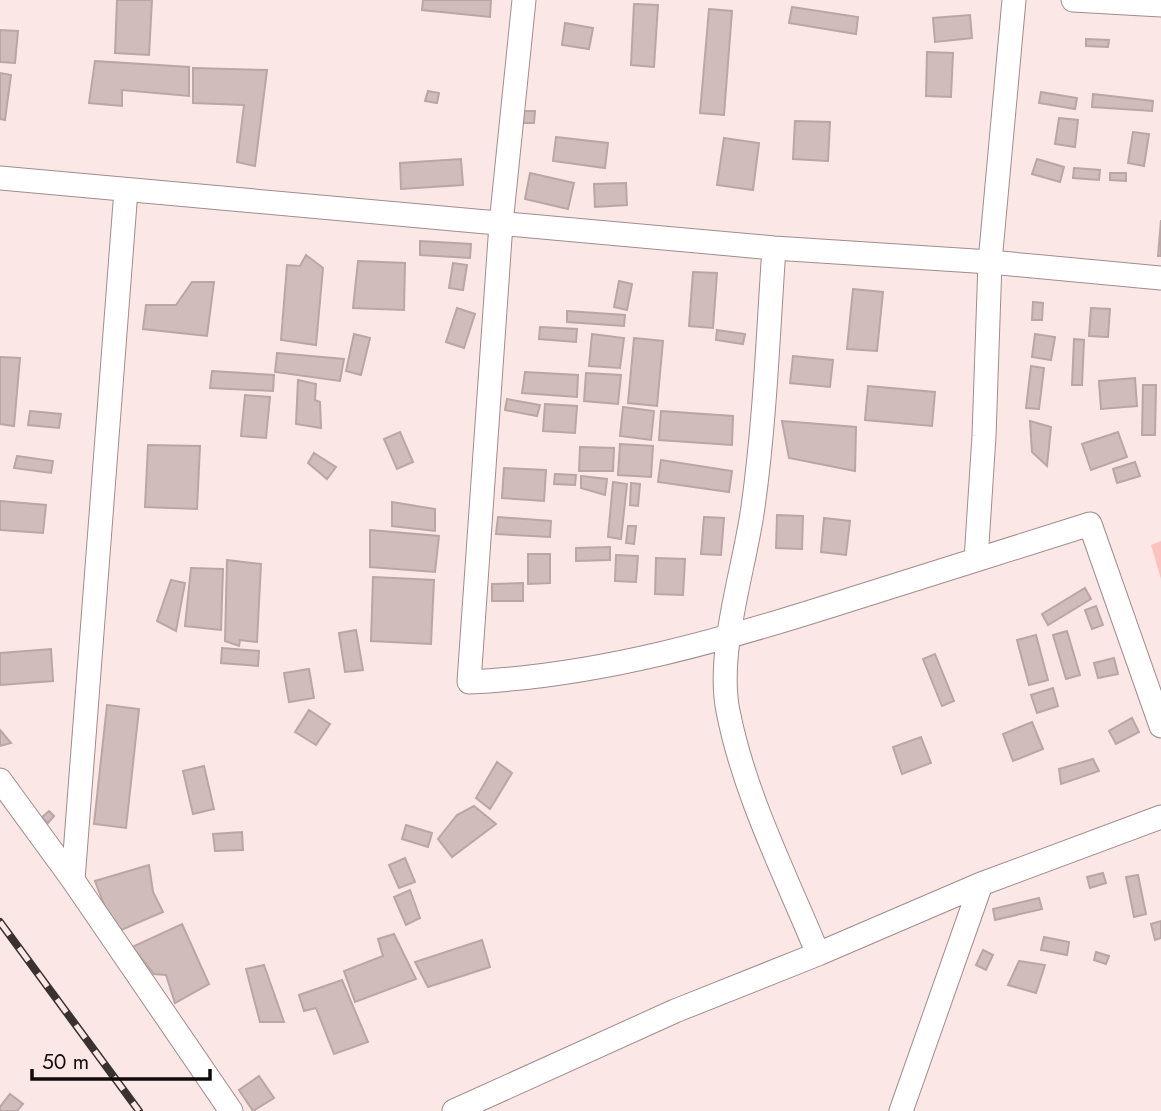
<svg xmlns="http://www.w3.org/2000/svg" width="1161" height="1111" viewBox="0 0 1161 1111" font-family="Jost,sans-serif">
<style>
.green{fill:#fec2be}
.building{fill:#d0bdbb;stroke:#b9a6a5;stroke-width:2}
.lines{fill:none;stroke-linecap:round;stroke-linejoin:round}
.street-casing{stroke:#9f8d8c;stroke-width:25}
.street{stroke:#fff;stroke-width:23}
.rail-casing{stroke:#3a3131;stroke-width:8}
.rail{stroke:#fbe7e5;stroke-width:5;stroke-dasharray:16;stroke-linecap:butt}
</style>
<rect width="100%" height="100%" fill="#fbe7e5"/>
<path class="green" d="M1161 541V579L1151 545Z"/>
<path class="building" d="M117 0H152L149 55 115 53Z
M423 0H491L490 17 422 10Z
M634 4 658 5 654 67 631 65Z
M792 7 858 17 856 34 789 23Z
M709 9 732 11 724 115 700 113Z
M970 15 972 38 935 42 933 18Z
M565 23 593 28 589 49 562 45Z
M0 30 18 31 15 63 0 62Z
M1086 39 1109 40 1108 47 1086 46Z
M927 52 953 53 951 97 926 96Z
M95 61 189 67V96L122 90V106L89 103Z
M193 68 267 70 255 166 237 162 244 105 193 103Z
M0 73 11 75 5 120 0 119Z
M428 91 439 93 437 103 425 101Z
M1041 92 1077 98 1075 109 1039 103Z
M1093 94 1153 101 1152 111 1092 107Z
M524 111H535L534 123H523Z
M1059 118 1078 120 1075 147 1055 144Z
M795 121 830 122 828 161 793 159Z
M1133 132 1149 134 1144 166 1128 163Z
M556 137 608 143 605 168 553 161Z
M724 138 759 143 753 190 717 185Z
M461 159 463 185 401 189 400 163Z
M1037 159 1064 167 1060 182 1032 174Z
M1074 168 1100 170 1099 180 1073 178Z
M530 173 574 183 568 209 525 199Z
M1110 173H1126V181L1110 180Z
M626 183 627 205 595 207 594 184Z
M1161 220V256H1158Z
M420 241 471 244 470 258 420 255Z
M306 255 323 268 316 345 281 340 287 265 300 266Z
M358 261 405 263 404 310 353 308Z
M453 263 467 265 463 290 449 288Z
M693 272 717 273 713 328 689 326Z
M619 281 632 284 627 310 614 307Z
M192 282H214L207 336 143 329 146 305H176Z
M853 289 883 292 877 351 847 349Z
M1033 302 1043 303 1042 320H1032Z
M457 308 475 314 464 348 446 342Z
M1091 308 1110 309 1108 337 1089 336Z
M567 311 625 315 624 326 567 322Z
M540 327 577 329 576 342 539 339Z
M717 330 745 334 743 344 716 340Z
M354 334 370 338 361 375 346 371Z
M592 334 624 338 620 368 589 366Z
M1035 334 1055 337 1051 360 1032 357Z
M634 338 663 341 657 406 628 403Z
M1074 339 1084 340 1082 385H1072Z
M277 353 344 359 340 381 275 372Z
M793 356 833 360 830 387 790 383Z
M0 357 20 358 14 426 0 424Z
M1031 366 1044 368 1039 409 1026 408Z
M212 371 274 375 273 391 210 388Z
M525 372 578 375 577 397 522 393Z
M586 373 621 375 618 404 584 401Z
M1135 378 1137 406 1101 409 1099 381Z
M298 380 316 384 315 400 320 402 321 428 296 424Z
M1143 385H1156L1155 435H1142Z
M868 386 935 392 932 426 865 420Z
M245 395 270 397 266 438 241 436Z
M507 399 540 405 537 416 505 410Z
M545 404 577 406 575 433 543 431Z
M623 407 654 411 651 440 620 436Z
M30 411 61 414 59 428 28 425Z
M661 411 733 416 732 445 659 440Z
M782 421 856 427 855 471 789 458Z
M1030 421 1051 427 1047 466 1032 452Z
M400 432 413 462 397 469 384 439Z
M1118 432 1127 457 1091 470 1082 444Z
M620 444 653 446 651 477 618 475Z
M148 445 200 446 197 509 145 507Z
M580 447 614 448 613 471H579Z
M314 453 336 467 327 479 308 463Z
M17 456 53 461 51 473 14 468Z
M661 460 732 471 729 492 658 482Z
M1135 462 1140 476 1117 483 1113 469Z
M504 468 546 470 544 501 502 498Z
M555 474 576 475 575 485 554 484Z
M581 476 607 479 605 495 581 488Z
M613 482 627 484 621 539 608 537Z
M631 483 640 484 638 506 630 505Z
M0 501 46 505 43 533 0 530Z
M392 502 435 509V531L392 526Z
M777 515 803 516 802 549 776 548Z
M498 517 551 521 550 537 496 534Z
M704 517 724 518 721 555 701 554Z
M824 518 850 521 846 555 821 552Z
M628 526H636L634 544 626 543Z
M370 530 439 536 435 572 370 567Z
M610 547V560L576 561V548Z
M528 554H550V583L528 584Z
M616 555 638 556 636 582 615 581Z
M656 558 685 559 683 595 655 594Z
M227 560 261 564 257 642 240 640 239 646 225 641Z
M191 568 223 569 221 630 185 626Z
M373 577 434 580 431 644 371 641Z
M171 580 185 583 176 631 157 621Z
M523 583V601H492V584Z
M1085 588 1091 599 1048 625 1042 614Z
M1096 606 1103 625 1092 629 1085 610Z
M356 630 363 670 345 672 339 633Z
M1067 631 1080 675 1066 679 1053 635Z
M1036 635 1048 680 1029 685 1017 640Z
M222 648 259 651 258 666 221 663Z
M51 649 53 681 0 685V653Z
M935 654 954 701 942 706 923 659Z
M1114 658 1118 674 1098 678 1094 663Z
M309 669 314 698 289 702 284 673Z
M1053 688 1058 706 1037 713 1031 695Z
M107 705 139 709 126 828 94 824Z
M309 710 330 724 316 745 295 732Z
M1132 718 1139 732 1116 744 1109 731Z
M1032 722 1043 749 1013 761 1003 734Z
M0 730 11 743 0 746Z
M921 737 931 763 902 774 893 747Z
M1093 759 1099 771 1061 784 1059 769Z
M497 762 512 773 490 809 476 798Z
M204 766 214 809 193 814 183 771Z
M474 806 496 824 452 857 438 839 457 815Z
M49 811 54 816 48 823 42 817Z
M406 825 432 833 428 847 402 839Z
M242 832 243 850 215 851 213 834Z
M405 858 415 882 399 888 389 865Z
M149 865 153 892 163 912 121 930 106 910 95 881Z
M1103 873 1106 883 1090 888 1087 877Z
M1138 875 1146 914 1134 917 1126 877Z
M410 890 420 918 406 925 394 897Z
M1039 898 1042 909 995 920 993 909Z
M1161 921V938L1155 940 1151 924Z
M182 924 209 984 175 1003 166 975 154 974 132 947Z
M394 934 416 979 355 1002 344 971 383 956 378 939Z
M1044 937 1069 942 1067 955 1041 950Z
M482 940 490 967 428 987 415 962Z
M983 950 993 955 986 970 976 965Z
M1096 952 1109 956 1106 964 1094 960Z
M1019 961 1045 965 1036 993 1008 985Z
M264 965 284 1022H260L246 969Z
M342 980 368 1042 334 1054 316 1008 304 1011 299 995Z
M259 1076 274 1098 253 1111 239 1090Z
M10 1094 23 1104 17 1111H0V1107Z"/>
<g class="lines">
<g class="street-casing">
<path id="street" d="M524 0 501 224 469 682C601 676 727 639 852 599 931 574 1011 549 1090 524L1161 726
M1073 0 1161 5
M0 178 774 248 990 262 1161 278
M774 248C768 335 765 421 753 507 745 567 716 652 728 711 744 794 786 876 818 954
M976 560 984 436 990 262 1014 0
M0 780 73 880 231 1111
M73 880 126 190
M454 1111 675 1011 818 954 981 884 1161 817
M901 1111 981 884"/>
</g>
<use href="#street" class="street"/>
<g class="rail-casing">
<path id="rail" d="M0 922 139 1111"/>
</g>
<use href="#rail" class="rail"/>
</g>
<path d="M32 1069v10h178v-10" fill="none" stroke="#110b0b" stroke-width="3.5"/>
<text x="42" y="1069" font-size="21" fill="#110b0b" stroke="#fbe7e5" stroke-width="5" paint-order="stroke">50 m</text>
</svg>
